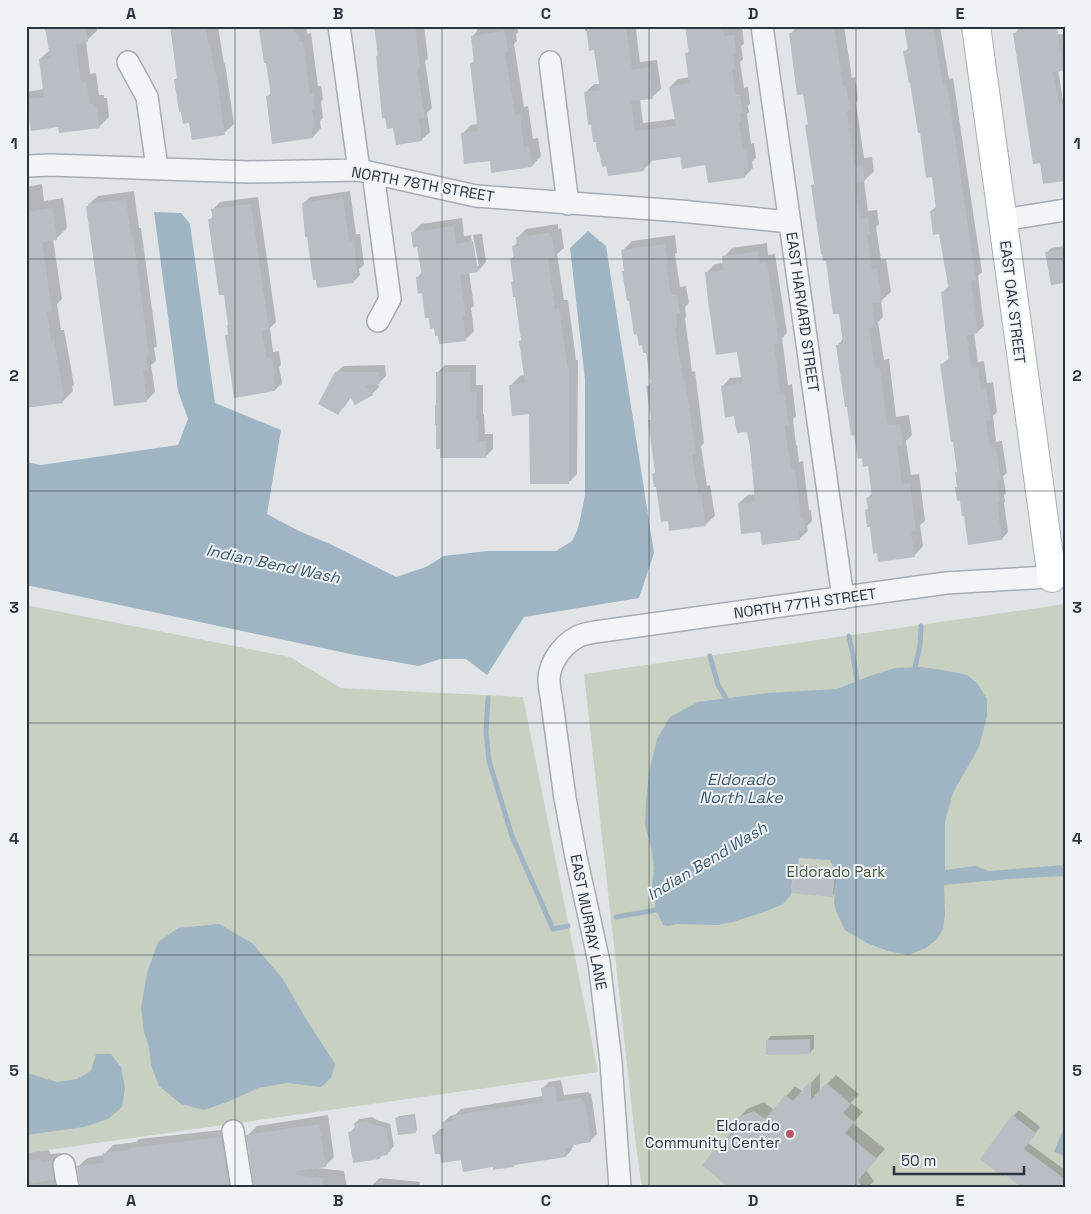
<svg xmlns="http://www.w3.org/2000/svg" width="1091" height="1214" viewBox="0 0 1091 1214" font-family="'Space Grotesk',sans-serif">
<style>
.green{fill:#c8d0c2}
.water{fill:#9fb5c3}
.shadow{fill:#0003;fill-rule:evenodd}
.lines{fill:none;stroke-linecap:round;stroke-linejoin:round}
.stream{stroke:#9fb5c3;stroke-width:5}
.building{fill:#b8bec4}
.street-casing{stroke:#a6acb1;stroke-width:24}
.secondary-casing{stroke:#a6acb1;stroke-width:30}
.street{stroke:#f3f4f6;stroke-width:21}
.secondary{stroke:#fff;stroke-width:28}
.grid{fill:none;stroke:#2b343d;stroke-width:1;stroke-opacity:0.55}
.poi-dot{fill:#be5470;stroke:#f0f3f5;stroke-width:2}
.labels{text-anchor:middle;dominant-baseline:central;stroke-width:4;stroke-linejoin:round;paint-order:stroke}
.street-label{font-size:15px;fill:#2b343d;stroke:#f0f3f5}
.park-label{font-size:15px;fill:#43573a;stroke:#f0f3f5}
.poi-label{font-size:15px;fill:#2b343d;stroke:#f0f3f5;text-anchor:end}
.water-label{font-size:16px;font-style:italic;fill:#3a566c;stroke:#f0f3f5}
.neatline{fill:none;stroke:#2b343d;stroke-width:2}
.grid-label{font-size:16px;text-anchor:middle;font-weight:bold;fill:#2b343d}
</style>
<rect width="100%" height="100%" fill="#e0e4e7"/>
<path class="green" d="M1065 604V1188H642L636 1146 584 674Z
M26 605 290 657 341 688 523 697 598 1072 26 1153Z"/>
<path class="water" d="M154 212 181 213 190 224 215 403 281 430 267 514 299 531 330 544 396 577 426 567 444 556 487 551H556L572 541 577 531 580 520 585 495V379L570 248 588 231 606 246 654 553 639 598 524 617 487 675 466 659H440L419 666 355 655 26 585V462L41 465 178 445 188 419 178 391Z
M921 667 943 670 967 675 977 683 987 699V716L979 747 953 793 945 822V870L975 866 989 871 1065 865V876L1008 879 944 885 945 915 943 929 937 939 926 948 909 955 888 951 867 943 845 930 836 911 834 903 836 868H834L830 860 799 858 798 866H793L791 895 783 904 767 911 733 922 718 925 676 924 668 926 663 925 656 910 654 895 652 888 654 868 652 851 645 825 646 801 649 772 657 739 670 717 698 702 767 693 837 689 867 677 895 668Z
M219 924 252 943 283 979 306 1019 335 1064 331 1078 321 1087 287 1083 258 1088 230 1101 204 1110 181 1104 159 1086 151 1065 149 1047 144 1032 141 1008 147 973 158 942 178 928Z
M96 1054H111L121 1067 125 1088 122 1107 108 1119 84 1127 26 1135V1075L30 1074 57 1082 77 1079 91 1071Z
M1065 1125V1156L1054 1152Z"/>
<path class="shadow" d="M44 26H96L97 31 86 41 90 74 96 73 99 95H104V98H107L109 117 99 127 30 119H26V92L44 89 40 59 50 50 47 34 45 30Z
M171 26H218L224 64 225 63 234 124 224 133 190 122 175 80 178 77Z
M260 26H306L307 34 311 33 318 86H321L323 99 321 102 323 118 320 121 321 128 313 137 267 97 272 92 267 61 265 62Z
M375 26H424L428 59 425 61 432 108 427 113 430 132 421 140 377 56 379 54Z
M477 26H517L518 32 516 34 517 41 514 44 524 107 528 106 533 139 538 138 541 156 532 166 491 160 462 134 471 125 478 124 471 64 475 60 472 37 477 31Z
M585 26H644L642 28 636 29 640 62 657 60 661 89 652 97 640 99 643 123 676 119 670 87 678 79 690 77 686 54 690 50 686 26H732V28L742 27 744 44 741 46 743 59 740 62 744 88 748 87 750 103 748 106 749 112 747 114 751 144 754 143 756 158 752 162 753 168 744 177 681 156 652 160V161L644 169 608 165 597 140 585 93 594 84H600L595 49 588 31H585Z
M798 26H844L852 78 855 77 858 100 856 103 864 158 872 157 874 171 864 181 868 211 877 210 879 224 876 227 881 260 886 259 891 292 881 301 883 317 878 322 884 360 889 359 896 417 909 415 912 435 906 441 911 475 919 474 925 521 920 525 923 546 914 556 871 526 866 510 869 508 868 498 872 493 869 465 848 406 838 345 843 339 840 312 815 183 806 126 809 123 804 92 790 34Z
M905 26H940L949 79 953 78 982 272 978 276 984 326 977 332 974 333 978 362 984 361 987 383 993 382 997 412 993 416 996 442 1002 441 1007 473 1003 476 1006 494 1004 495 1005 502 1004 503 1008 532 1002 539 965 514 956 488 958 486 957 472 958 471 942 364 950 358 942 293 949 286 940 233 931 211 937 206 933 176 921 132 905 52 908 48Z
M1020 28 1054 35 1063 34 1065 48V67L1063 70H1058L1063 100H1065V180L1041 162 1015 33Z
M42 184 44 201 63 198 67 228 56 239H53L62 299 57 304 61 330H64L68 351 74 385 72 386 73 391 63 401 27 407 26 399V187Z
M134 191 139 228H141L157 346 154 348 156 361 151 365 155 392 147 400 89 204 98 196Z
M350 191 356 234H360L364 265 359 269 360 275 353 282 308 235 303 204 310 197Z
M258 197 276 322 270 328 273 352 279 351 281 365 279 367 282 383 275 390 226 336 229 333V324L225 293 210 220 213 216V209L220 202Z
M462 218 464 236 482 234 486 262 478 271 469 272 474 306 471 308 474 331 466 339 439 334 417 278 422 272 419 246 413 232 421 224ZM473 235 479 266H476L471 236Z
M558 224V229L561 228 564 248 557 254 564 300H568L576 360H578L577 474 568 483 530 412 511 385 520 376 526 375 522 340 511 259 515 255 514 246 518 242 517 238 526 229Z
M675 235 677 253 675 254 680 287 686 286 689 303 685 307 686 317 685 318 692 372 695 371 704 443 701 446 707 486 710 485 715 516 705 525 669 520 653 474 656 471 649 421 652 418 648 386 651 382 647 351 626 270 623 250 632 241Z
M767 243 768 255 775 254 787 333 782 338 788 385 792 384 796 416 793 419 796 445H797L799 462 803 461 809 510H811L812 521 807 526 808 531 799 539 762 531 739 503 748 495 756 494 748 430 735 415 722 387 730 378 743 377 739 350 706 273 715 264 724 263V257L732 248Z
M1065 246V281L1047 253 1051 248Z
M385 365 386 376 379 383H377L379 387 372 394 351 397 345 406 338 413 336 373 343 366Z
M445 365H476V385H483V414H484L485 434H493V449L486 456 438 404V372Z
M797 865 837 869 834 894 833 896 795 867Z
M814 1035V1048L810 1053 767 1041 771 1036Z
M820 1073V1091L836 1075 859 1094 851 1103 863 1112 853 1123 885 1149 866 1170 874 1181 867 1188H730L722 1142 732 1132 741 1127 738 1119 747 1109 764 1102 774 1110 795 1086 803 1092Z
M561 1080 564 1095 589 1092V1094L591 1093 597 1134 590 1141 575 1144 572 1146V1149L566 1156 516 1164 514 1166 494 1165 462 1159 441 1152 433 1136 440 1129 444 1128 443 1123 450 1116 455 1115 461 1109 543 1096 542 1089 549 1082Z
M1019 1110 1040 1127 1028 1143 1065 1170V1188H1024L1013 1116Z
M415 1114 417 1130 415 1132 397 1118 399 1116Z
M328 1115 334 1157 325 1166 317 1168 344 1171 347 1188H255L248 1135 257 1126Z
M372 1117 377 1120 390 1124 394 1146 387 1154H384L379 1158 350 1133 354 1128H356L355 1123 360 1119Z
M230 1129 242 1188H81L78 1167 87 1158 104 1155V1154L113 1145 136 1142 139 1139Z
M49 1150 50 1154 61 1153 60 1157 68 1188H26V1153Z
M380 1178 420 1182 419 1188H373V1184Z"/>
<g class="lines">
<path class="stream" d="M849 636 853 655 857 681
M710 656 718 685 726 698
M915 667 920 646 921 626
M488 698 486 732 489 761 512 836 553 929 568 926
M616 917 656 910 661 907"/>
</g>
<path class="building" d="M45 26H86L88 42 76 44 81 83 87 82 89 104H94L95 107H97L100 128 59 133 58 127 31 131 26 99 44 97 39 59 50 58Z
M170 26H206L208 45 210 44 215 73 216 72 225 135 192 140 189 123 183 124 181 112H179L174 79H177Z
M284 26H294L295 33H298L299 41H303L310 94H313L315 109H312L315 127 312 128 313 138 272 144 266 96H271L266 63H264L259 30Z
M374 26H415L420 68 417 69 425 118H419L422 141 396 145 393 128 387 129 385 118H382L376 56H378Z
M586 26H626L632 70 649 67 653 99 631 101 635 131 676 126 669 87 689 83 685 53H689L685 26H723L724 36 734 35 736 53 733 54 735 69H732L736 95H740L743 113H740L741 122H739L743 151H746L748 167 744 168 745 178 708 183 705 165 682 169 680 157 643 162 644 171 608 176 606 166 602 167 599 152H597L596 142H593L591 125H588L584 92 600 90 594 50 589 51Z
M798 26H834L843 86H846L850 110 847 111 855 166 863 165 865 181 855 183 860 219 868 218 870 235H867L872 269 877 268 882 302 872 303 875 327 869 328 875 368H880L887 425 900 424 903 445 897 446 902 484 910 483 916 531 911 532 915 557 878 562 877 553 873 554 870 527H867L865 510 868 509 866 498 872 497 868 466 863 467 862 458 858 459 854 435 851 436 847 407H845L836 345 843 344 839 314H833L826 261H823L822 254H821L811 185 814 184 805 125H808L803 94 797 95 789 33 798 32Z
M904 26H933L943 85 947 84 976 280 971 281 978 333 967 335 971 368 978 367 981 389 986 388 991 420 986 421 990 448 996 447 1001 480 997 481 1000 502H998L999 509 998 510 1002 540 968 545 964 516H962L960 501H957L955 487H957L955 472H957L953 442H951L948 421 940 364 949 363 941 292 949 291 939 234 933 235 930 211 936 210 932 177 926 178 920 133H918L910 83H909L903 51 908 50Z
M1018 26H1057L1063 71 1053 72 1059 104 1065 103V181L1043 184 1040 163 1033 164 1013 33 1019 32Z
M505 31 508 51 505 52 515 115 520 114 524 147 529 146 532 167 491 173 490 161 464 164 461 133 478 131 470 64 474 63 471 36Z
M343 197 349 241 354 240 357 273 352 274 354 283 317 288 316 280H313L307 237H305L302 203Z
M126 199 131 236 133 235 149 355 146 356 148 370 143 371 147 402 114 406 86 206H88V204Z
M251 204 269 330 262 331 266 358 272 357 275 373 273 374 275 391 234 398 225 335H228L227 325H228L224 295H219L208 219H213L211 209Z
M53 208 57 240 42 242 52 311 47 312 51 340 54 339 58 362 64 397H62L63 403 26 408V212Z
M454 226 456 244 473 241 478 272 460 275 466 316H463L466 341 439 344 438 336H435L434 328 430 329 429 318H425L422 293 418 294 416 277H422L417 247 413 248 411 232Z
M549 233V237H552L555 258 548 259 555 309 559 308 568 369H569V484H530L529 414 512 416 509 385 525 383 519 341 521 340 515 297H513L511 282 513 281 510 259 514 258 512 246 517 245 516 237Z
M665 244 668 263 666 264 671 295H677L680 313 676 314 677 327 675 328 683 380H685L696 454H692L698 494H701L706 526 669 531 668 521 661 522 656 487H654L652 474 655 473 648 420H651L646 386 651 385 646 353H643L642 345 639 346 637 334 634 335 629 301H627L622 271H624L621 250Z
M1065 249V283L1051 285 1045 252Z
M759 251 760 263 767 262 779 343 774 344 780 393 784 392 789 425H785L788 453H789L791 470 795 469 801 518 803 517 805 530 799 531 800 540 762 545 760 532 741 534 738 503 755 501 750 447 747 432 737 433 734 416 725 418 721 386 742 383 737 352 716 355 708 301 705 272 723 270 722 256Z
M335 372H379L380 384 366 386 373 395 355 405 350 397 338 415 318 404Z
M436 372H470V392H477L476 420H478V441H486V458H440V449H436V425H435V405H436Z
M794 867 835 870 833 897 791 893Z
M810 1039V1054L766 1055V1040Z
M811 1080V1100L826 1083 851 1104 843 1113 854 1122 845 1133 877 1159 858 1180 863 1188H729L702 1165 721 1141 741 1129 736 1118 754 1111 765 1119 785 1095 793 1101Z
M555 1086 557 1102 582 1098V1100H584L586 1105 591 1142 573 1145 574 1147 565 1148 566 1157 514 1165V1167L493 1170V1167L463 1172 461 1160 441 1163 440 1154H435L432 1135 444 1133 442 1122 453 1121V1115L543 1102 541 1088Z
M413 1115 416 1133 398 1135 395 1118Z
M1012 1115 1036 1133 1024 1149 1065 1179V1188H1022L1005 1174 1003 1177 980 1159Z
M367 1121 372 1124 386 1128 390 1152H387L388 1155 380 1156V1159L353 1163 348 1132 355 1131 354 1123Z
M319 1124 326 1167 296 1171V1175L323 1178 322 1188H254L246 1135Z
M221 1137 229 1188H80L77 1166 104 1163 102 1153 129 1150V1148Z
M41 1159V1162L52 1161V1167L54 1180 26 1184V1161Z"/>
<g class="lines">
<g class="street-casing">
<path id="street" d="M339 26 359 170
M762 26 843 598
M128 62 147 97 157 168
M550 62 568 204
M26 166 51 165 249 172 359 170 476 196 680 211 790 222
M373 173 390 299 378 321
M1003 220 1065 210
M233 1131 242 1188
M64 1165 68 1188
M620 1188 611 1062 599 962 576 857 565 798 551 696C550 691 549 686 549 680 549 662 563 644 579 636 584 634 590 633 595 632L946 583 1065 576"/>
</g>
<g class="secondary-casing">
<path id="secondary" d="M976 26 1052 578"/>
</g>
<use href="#street" class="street"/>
<use href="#secondary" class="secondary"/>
</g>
<path class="grid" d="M235 26V1188M442 26V1188M649 26V1188M856 26V1188M26 259H1065M26 491H1065M26 723H1065M26 955H1065"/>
<circle class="poi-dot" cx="790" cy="1134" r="5"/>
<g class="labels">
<g class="street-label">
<text transform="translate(423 184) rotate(10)">NORTH 78TH STREET</text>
<text transform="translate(1013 302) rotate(83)">EAST OAK STREET</text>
<text transform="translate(803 312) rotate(82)">EAST HARVARD STREET</text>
<text transform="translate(805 603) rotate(-8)">NORTH 77TH STREET</text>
<text transform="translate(589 922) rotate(79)">EAST MURRAY LANE</text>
</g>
<g class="park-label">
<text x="836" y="871">Eldorado Park</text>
</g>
<g class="poi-label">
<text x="780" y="1125">Eldorado<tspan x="780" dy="17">Community Center</tspan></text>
</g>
<g class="water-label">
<text transform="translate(273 564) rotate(12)">Indian Bend Wash</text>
<text x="741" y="779">Eldorado<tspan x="741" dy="18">North Lake</tspan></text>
<text transform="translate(707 861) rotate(-31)">Indian Bend Wash</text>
</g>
</g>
<rect width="1091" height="1214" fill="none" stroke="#f0f3f5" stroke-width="55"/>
<path d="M894 1166v8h130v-8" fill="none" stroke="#2b343d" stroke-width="2.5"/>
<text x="901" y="1166" font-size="15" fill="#2b343d" stroke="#f0f3f5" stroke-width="4" paint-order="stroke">50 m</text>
<rect x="28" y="28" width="1036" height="1158" class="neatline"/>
<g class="grid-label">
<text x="131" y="19">A</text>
<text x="338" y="19">B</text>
<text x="546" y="19">C</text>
<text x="753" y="19">D</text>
<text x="960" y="19">E</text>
<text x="14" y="149">1</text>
<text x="1077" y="149">1</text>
<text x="14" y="381">2</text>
<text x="1077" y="381">2</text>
<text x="14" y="613">3</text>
<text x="1077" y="613">3</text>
<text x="14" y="844">4</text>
<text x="1077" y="844">4</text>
<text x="14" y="1076">5</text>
<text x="1077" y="1076">5</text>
<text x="131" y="1206">A</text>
<text x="338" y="1206">B</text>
<text x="546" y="1206">C</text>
<text x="753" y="1206">D</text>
<text x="960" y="1206">E</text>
</g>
</svg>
